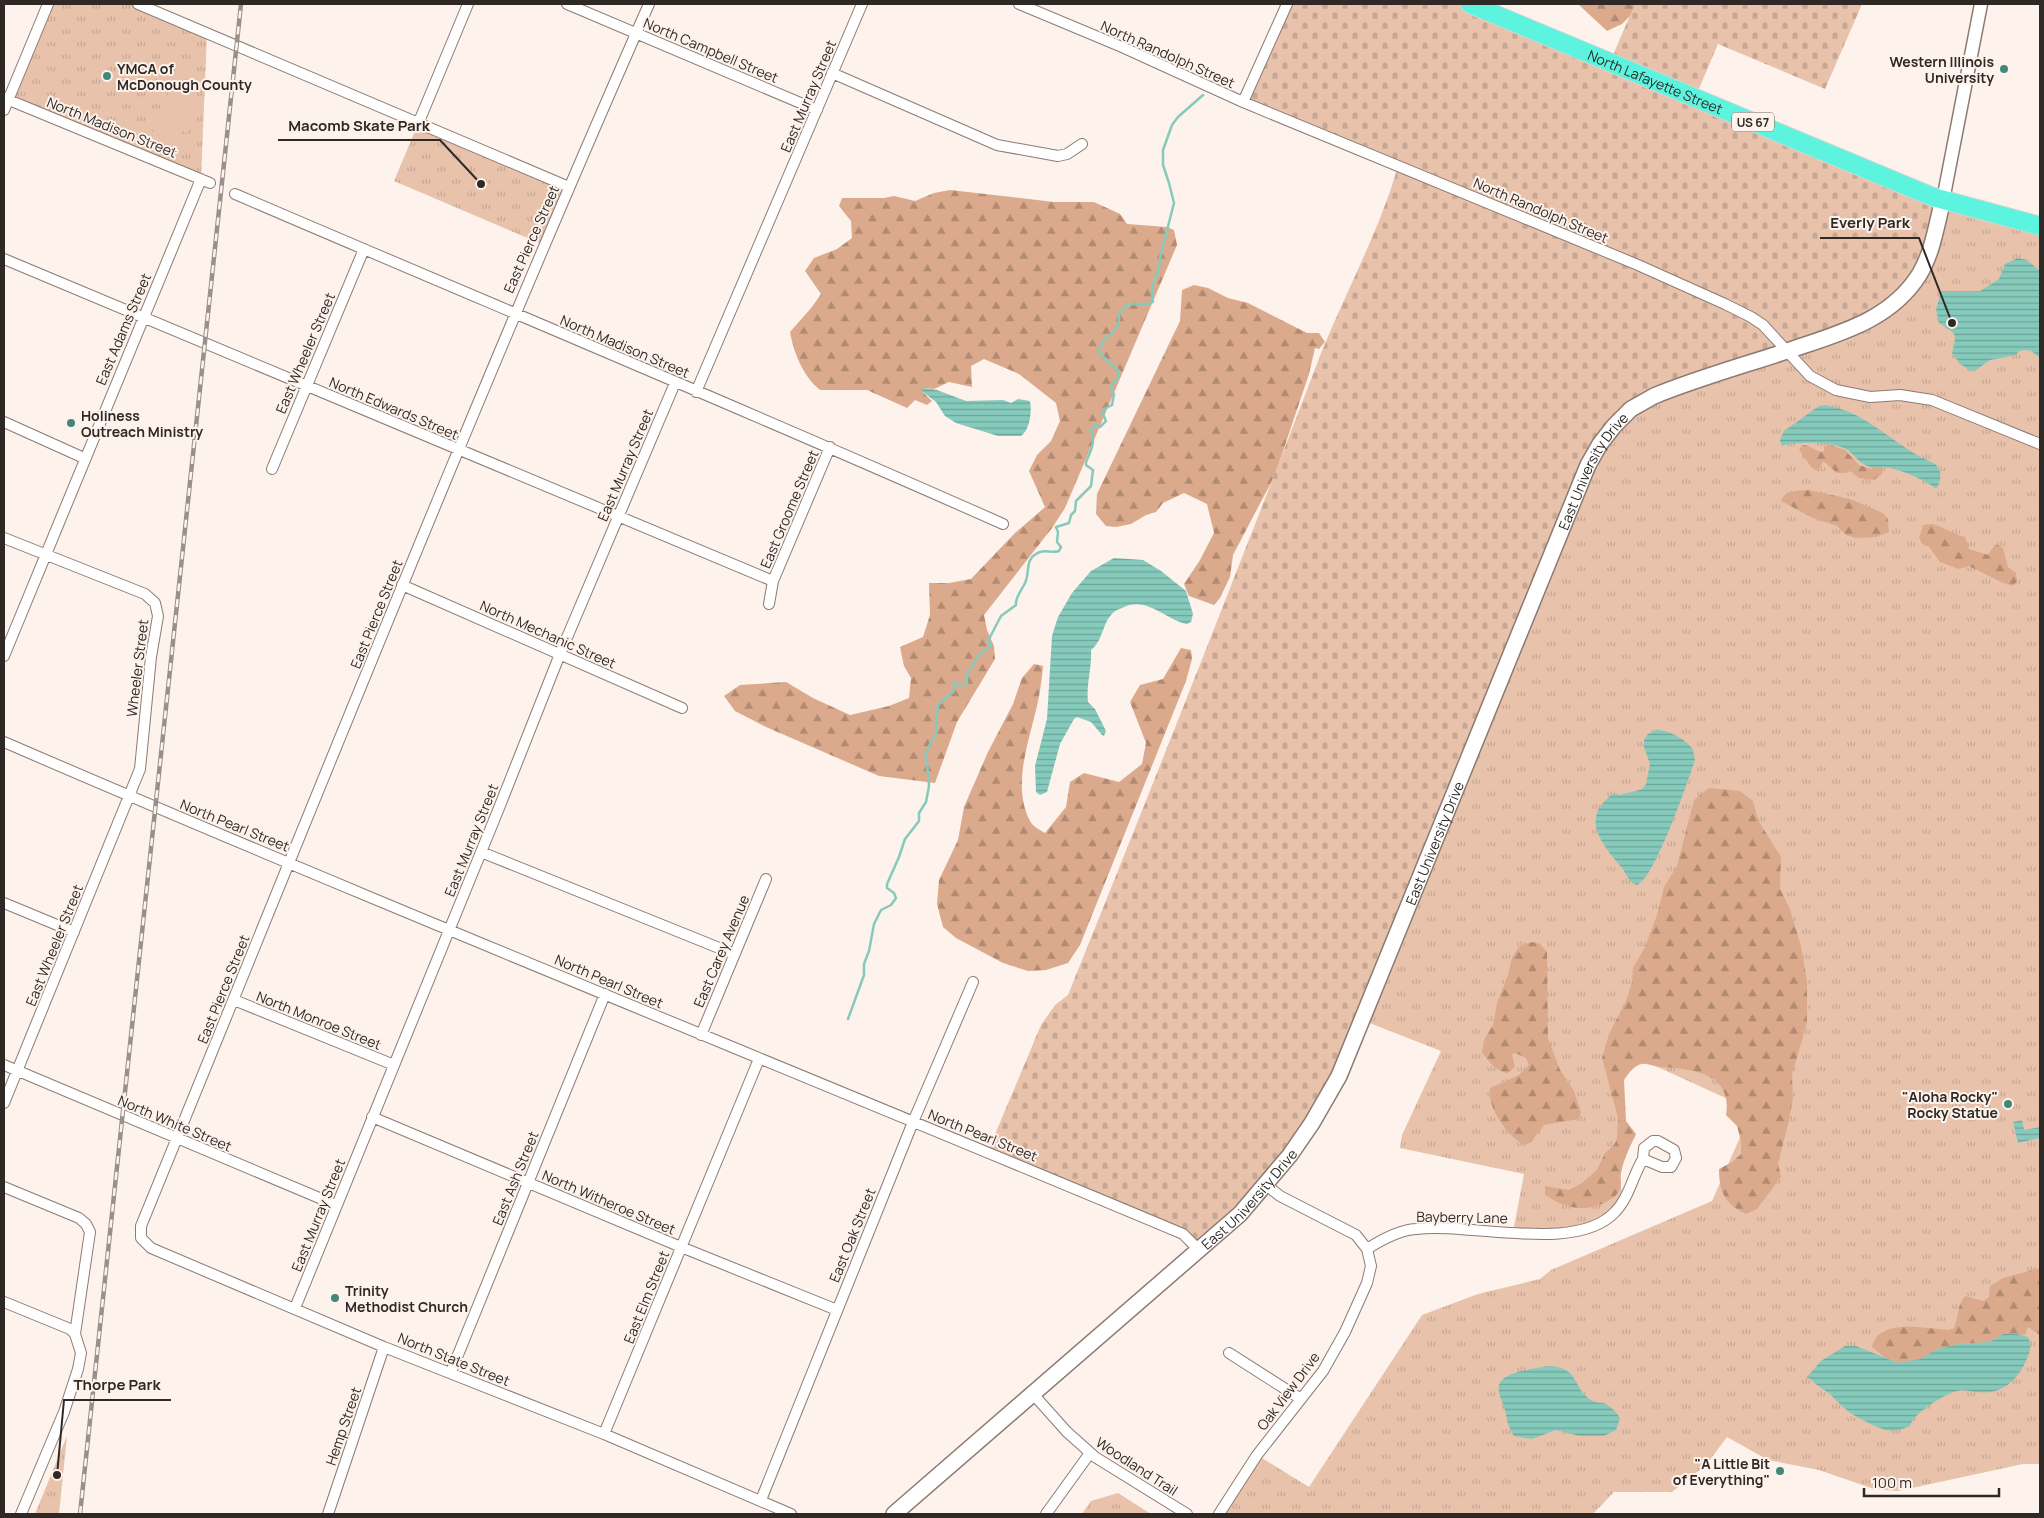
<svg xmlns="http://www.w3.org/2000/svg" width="2044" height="1518" viewBox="0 0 2044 1518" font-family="Manrope,sans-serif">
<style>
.grass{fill:url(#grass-tufts)}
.forest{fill:url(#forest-firs)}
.cemetery{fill:url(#cemetery-stones)}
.pitch{fill:#e8c2ab}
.water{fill:url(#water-rules)}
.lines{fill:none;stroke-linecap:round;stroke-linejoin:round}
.stream{stroke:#86cabc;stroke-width:2.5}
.minor-casing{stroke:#8b7b72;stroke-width:12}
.tertiary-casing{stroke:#8b7b72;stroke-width:15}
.secondary-casing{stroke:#8b7b72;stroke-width:18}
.trunk-casing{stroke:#d5d4d3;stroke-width:20}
.minor{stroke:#fff;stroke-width:10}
.tertiary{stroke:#fff;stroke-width:12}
.secondary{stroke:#fff;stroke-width:15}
.trunk{stroke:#5cf4de;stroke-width:18}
.rail-casing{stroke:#98908b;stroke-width:4.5}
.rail{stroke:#fdf2ec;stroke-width:2.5;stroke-dasharray:8;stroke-linecap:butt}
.poi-dot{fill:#43877a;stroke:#fdf2ec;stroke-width:2}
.labels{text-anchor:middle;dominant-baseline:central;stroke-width:4;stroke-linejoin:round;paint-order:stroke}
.shield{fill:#fdf2ec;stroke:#6d6561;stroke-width:1}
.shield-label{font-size:12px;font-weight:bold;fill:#2f2925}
.street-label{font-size:14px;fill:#2f2925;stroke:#fdf2ec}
.poi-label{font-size:14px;font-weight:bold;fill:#2f2925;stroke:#fdf2ec;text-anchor:end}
.leader{fill:none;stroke:#2f2925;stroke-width:2}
.callout-dot{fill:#2f2925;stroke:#fdf2ec;stroke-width:2}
.callout-label{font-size:15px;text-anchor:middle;font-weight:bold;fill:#2f2925;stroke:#fdf2ec;stroke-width:4;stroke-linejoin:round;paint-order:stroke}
</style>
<defs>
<pattern id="grass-tufts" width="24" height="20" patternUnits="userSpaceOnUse" patternTransform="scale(1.25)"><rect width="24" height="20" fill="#e8c2ab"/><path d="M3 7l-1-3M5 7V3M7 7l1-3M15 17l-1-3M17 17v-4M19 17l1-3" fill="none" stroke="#c7a793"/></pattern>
<pattern id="forest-firs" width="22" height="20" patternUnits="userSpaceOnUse" patternTransform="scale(1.25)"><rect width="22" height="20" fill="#dbaa8c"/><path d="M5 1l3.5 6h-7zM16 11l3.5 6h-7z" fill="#b28a72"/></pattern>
<pattern id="cemetery-stones" width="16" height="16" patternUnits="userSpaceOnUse" patternTransform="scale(1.25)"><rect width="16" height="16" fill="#e8c2ab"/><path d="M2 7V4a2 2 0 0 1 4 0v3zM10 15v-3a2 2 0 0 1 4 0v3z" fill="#c7a793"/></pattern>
<pattern id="water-rules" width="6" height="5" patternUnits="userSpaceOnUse" patternTransform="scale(1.25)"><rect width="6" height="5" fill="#86cabc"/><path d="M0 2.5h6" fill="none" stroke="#6ea499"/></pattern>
</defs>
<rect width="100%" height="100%" fill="#fdf2ec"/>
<path class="grass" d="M48 4H138L207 33 201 179 8 100Z
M418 124 569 187 544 245 394 181Z
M1943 200 2040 226V1464H2023L1898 1491 1874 1489 1819 1470 1768 1460 1727 1437 1706 1465 1672 1492H1614L1593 1514H1220L1257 1455 1309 1487 1422 1315 1478 1294 1540 1279 1551 1270 1712 1201 1752 1110 1629 1054 1613 1081 1621 1132 1616 1171 1624 1198 1593 1228 1513 1232 1524 1174 1400 1148 1402 1135 1441 1051 1362 1020 1606 435Z
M67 1436 59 1514H35Z
M1118 1493 1151 1514H1082L1091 1501Z"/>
<path class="forest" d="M1578 4H1642L1622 24 1607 31Z
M950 190 1054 202H1094L1120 214 1127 224 1167 227 1174 230 1177 245 1065 508 1052 528 984 615 987 630 994 646 995 659 957 722 935 783 879 776 766 727 735 711 724 696 740 685 786 682 813 698 850 715 889 706 909 698 911 678 904 666 900 647 923 637 930 615 929 583H949L971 579 1015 533 1045 507 1029 471 1037 455 1051 441 1060 421 1056 403 1019 374 984 359 971 366 972 387 949 382 934 389 924 388 922 391 932 401 927 405 915 400 907 408 867 390H820C803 376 794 354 790 332L812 307 821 294 805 271 814 258 837 249 852 238 851 221 839 206 842 198H884L894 196 915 201 934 193Z
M1194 285 1208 288 1228 298 1248 303 1307 333H1319L1325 342 1319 349 1315 348 1309 374 1275 475 1233 555 1230 577 1220 598 1214 605 1189 596 1184 584 1200 560 1214 533 1207 504 1184 493 1163 503 1156 512 1146 515 1131 524 1116 527 1106 526 1096 514 1097 494 1180 321 1182 290Z
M1828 444 1845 450 1859 465 1871 469 1879 466 1883 468 1882 474 1874 480 1859 478 1850 471 1846 473H1837L1823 461 1818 471 1812 468 1799 450 1802 445C1811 445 1815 452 1824 452V447Z
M1809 490 1850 499 1883 513 1888 519 1889 532 1876 537 1856 538 1846 535 1837 526 1813 518 1781 501C1786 489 1798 491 1809 490Z
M1932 524C1944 527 1953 534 1965 537L1969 549 1988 555 1995 544 2003 548 2008 567 2016 573 2017 581 2013 586 2001 582 1969 566 1959 569 1940 562 1929 547 1922 544 1919 538 1923 525Z
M1181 648 1191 650 1192 659 1186 681 1080 945 1068 963 1046 970 1028 971 1003 963 956 938 943 927 937 904 939 880 958 840 964 807 988 752 1013 704 1022 678 1034 664 1043 666C1042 676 1041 686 1039 696 1032 735 1010 783 1030 821 1032 826 1040 830 1045 833L1066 807 1070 782 1084 773 1119 782 1142 764 1146 743 1130 702 1140 685 1163 679Z
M1709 788 1740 791 1753 801 1758 820 1781 857 1780 889 1790 909 1801 946 1807 981V1023L1792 1074 1793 1097 1789 1121 1778 1163 1781 1177 1757 1209 1746 1214C1725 1204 1719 1192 1719 1169L1732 1162 1741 1154V1141L1737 1126 1726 1115C1733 1072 1691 1069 1661 1067 1655 1067 1647 1063 1641 1064 1634 1066 1628 1074 1624 1080L1626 1121 1636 1134C1630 1147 1623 1160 1621 1174 1620 1178 1622 1185 1620 1189 1618 1195 1611 1199 1606 1202 1584 1213 1565 1208 1545 1195V1186L1569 1190 1582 1183 1597 1170 1605 1153 1615 1144 1617 1138 1618 1118 1602 1058 1609 1034 1626 1001 1632 982 1633 968 1645 947 1657 915 1664 887 1677 866 1694 800Z
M1533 942 1540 944 1547 952 1548 1038 1560 1070 1574 1091 1581 1112 1579 1119 1544 1125 1531 1142 1525 1145C1508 1138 1486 1106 1490 1088L1519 1075 1529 1065 1526 1058 1515 1053 1512 1054 1515 1067 1508 1073C1495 1071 1490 1062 1482 1053L1484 1040 1493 1025 1497 1003 1508 975 1512 958 1518 948 1524 944Z
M2040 1268V1338L2038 1334 2028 1327 2025 1335 2014 1333 1999 1337 1990 1342 1958 1344 1938 1349 1920 1359 1898 1363 1884 1357 1872 1347C1878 1317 1928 1329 1949 1330L1954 1328C1959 1316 1957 1306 1965 1296L1983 1301 1989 1297 1990 1286 2003 1278Z"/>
<path class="cemetery" d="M1287 4H1470L1610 62 1635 4H1862L1825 89 1718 44 1695 98 1943 200 1933 245 1888 308 1667 391 1606 435 1339 1076 1266 1185 1194 1244 988 1151 1041 1025 1055 1005 1068 995C1152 787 1235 578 1315 369 1341 300 1378 236 1398 166L1243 102Z"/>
<path class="pitch" d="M171 88 200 101 194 116 164 103Z
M164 106 193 119 187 133 157 121Z
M156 123 186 136 180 151 150 138Z"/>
<path class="water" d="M2018 258 2027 260 2040 271V358L2031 351 2026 350 2019 351 2016 355 1990 360 1976 370 1971 371 1960 364 1952 353 1955 339 1954 333 1939 323 1936 310 1941 291H1980L1999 279 2005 264Z
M924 388 937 390 966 401 1003 400 1011 403 1018 399 1030 401C1032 411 1030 430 1021 436H998L956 423 945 416 936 402 922 391V389Z
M1825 405C1837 407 1851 412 1861 418 1881 429 1899 445 1919 456 1925 460 1936 462 1939 469 1942 474 1940 483 1937 488H1935C1925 479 1885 462 1873 468 1855 462 1857 455 1844 448 1830 442 1796 441 1782 446L1780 440 1784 431 1819 406Z
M1114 558 1143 560 1161 571 1186 591 1193 614 1191 622 1187 624C1165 620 1147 595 1122 608 1119 609 1114 611 1112 614 1102 624 1103 641 1091 650 1092 668 1086 684 1088 702L1095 709 1106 731 1104 736 1102 735 1091 722 1077 717 1074 719 1060 744 1047 792 1040 795 1036 792 1035 766 1047 719 1052 636 1058 617 1072 593 1091 571Z
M1656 730C1667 729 1685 739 1692 748 1694 752 1694 756 1695 760 1688 781 1654 880 1637 885 1628 882 1627 874 1622 868 1601 843 1579 818 1614 793L1619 795 1636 791 1642 789 1646 784 1650 764 1644 747V740L1648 734Z
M2022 1120 2024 1130 2040 1127V1138L2018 1143 2013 1122Z
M2014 1333 2028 1337C2033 1346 2029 1354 2025 1363 2015 1383 2000 1395 1977 1392 1971 1392 1963 1389 1957 1391 1945 1394 1912 1414 1910 1426 1892 1434 1885 1431 1869 1423 1852 1415 1845 1410 1832 1396 1825 1389 1817 1387 1811 1379L1806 1378 1821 1361 1845 1346H1856L1898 1363 1920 1359 1938 1349 1958 1344 1990 1342 2003 1334Z
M1547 1366C1580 1366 1572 1388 1591 1400 1595 1403 1599 1402 1603 1403 1609 1404 1617 1413 1620 1418L1616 1430 1604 1436H1580L1556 1430 1532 1439 1514 1436C1506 1423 1508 1420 1504 1407 1502 1400 1497 1392 1499 1385 1503 1371 1535 1369 1547 1366Z"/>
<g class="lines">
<path class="stream" d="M848 1019 864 975V964L869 951 874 924 881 910 891 905 896 898 894 893 887 888V884L899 857 905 839 919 821V813L926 802 929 786 927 762 925 755 937 730 936 721 938 705 954 691V683L965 685 967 683V675L979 654 990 647 989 639 1001 616 1016 605C1015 597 1022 590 1025 583 1030 573 1025 560 1036 554 1044 548 1051 554 1059 551L1061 547 1057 542 1058 532 1056 527 1069 523 1071 515 1075 511 1076 501 1091 486 1093 470 1086 465V462C1090 452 1097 441 1090 431L1094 425 1100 427 1106 421 1103 414 1104 409 1112 405 1114 394 1110 388 1119 376V371L1098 352C1104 331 1121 336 1119 314L1128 304H1149L1153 302C1148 281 1161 276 1160 258L1174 203 1169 183 1163 165V150L1172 125 1178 117 1203 95"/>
<g class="minor-casing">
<path id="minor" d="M138 4 569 187
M567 4 817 110
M649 4C471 408 308 818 141 1226V1238L151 1248 384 1347 604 1434 791 1514
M1019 4 1122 47 1243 102 1638 265 1725 304 1751 317 1763 325 1810 376 1836 390 1870 397 1900 395 1932 400 2040 444
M832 73 997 145 1058 156 1067 154 1082 144
M4 98 210 183
M1243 102 1287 4
M4 110 48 4
M418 124 468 4
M235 194C491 304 749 411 1003 524
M4 259 773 581
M696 392 862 4
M4 422 84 458
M272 469 364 249
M4 538 145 594 155 603 158 616 151 657 140 769 4 1103
M402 585 682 708
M769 604 773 581 830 447
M4 656 201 179
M4 742C395 911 790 1069 1183 1234L1199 1250
M481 852 734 954
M4 903 74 932
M234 1000 394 1065
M701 1035 766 879
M4 1065 336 1205
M372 1117 681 1247 837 1310
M1653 1141H1658L1674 1150 1676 1158 1671 1167H1662L1643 1159 1644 1148Z
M4 1187 79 1218 86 1224 90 1232 75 1334 81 1353 78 1369 64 1412 21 1514
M1367 1249C1381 1240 1399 1230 1416 1229 1470 1222 1576 1254 1615 1212 1629 1198 1633 1175 1643 1159
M4 1302 70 1329 75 1334
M295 1308 499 808 560 654 675 383
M1229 1353 1301 1399
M451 1372 605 994
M1033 1394 1067 1432 1095 1457 1187 1514
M604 1434 759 1059
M761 1500 913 1122 973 982
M328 1514 384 1347
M1046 1514 1090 1453
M1219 1514 1257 1455 1323 1371 1345 1332 1367 1283 1371 1266 1367 1249 1356 1235 1280 1196 1266 1185"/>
</g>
<g class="tertiary-casing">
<path id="tertiary" d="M1943 200 1981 4"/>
</g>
<g class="secondary-casing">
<g id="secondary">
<path id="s1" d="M894 1514 1240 1214 1290 1155 1312 1123 1339 1076 1588 465 1600 444 1614 426 1631 409 1654 396C1698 378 1745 365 1790 350 1837 334 1890 321 1919 275 1933 252 1936 226 1943 200"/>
</g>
</g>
<g class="trunk-casing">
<g id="trunk">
<path id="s2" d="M1470 4 1933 197 2040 226"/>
</g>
</g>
<use href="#minor" class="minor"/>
<use href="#tertiary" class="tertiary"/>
<use href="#secondary" class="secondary"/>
<use href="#trunk" class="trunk"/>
<g class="rail-casing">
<path id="rail" d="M80 1514 241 4"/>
</g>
<use href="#rail" class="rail"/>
</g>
<g class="poi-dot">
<circle cx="2004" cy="69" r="5"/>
<circle cx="107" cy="76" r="5"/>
<circle cx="71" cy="423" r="5"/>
<circle cx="2008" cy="1104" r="5"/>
<circle cx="335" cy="1298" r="5"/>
<circle cx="1780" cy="1471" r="5"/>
</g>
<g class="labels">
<rect class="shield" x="1732" y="112.5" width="42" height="19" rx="4"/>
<g class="shield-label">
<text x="1753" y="122">US 67</text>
</g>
<g class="street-label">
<text transform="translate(711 50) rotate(23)">North Campbell Street</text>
<text transform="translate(1168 54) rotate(24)">North Randolph Street</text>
<text stroke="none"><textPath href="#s2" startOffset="201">North Lafayette Street</textPath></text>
<text transform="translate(808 96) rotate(-67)">East Murray Street</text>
<text transform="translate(112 127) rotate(22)">North Madison Street</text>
<text transform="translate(1541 210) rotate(23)">North Randolph Street</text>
<text transform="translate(531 239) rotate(-66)">East Pierce Street</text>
<text transform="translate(123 329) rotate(-67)">East Adams Street</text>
<text transform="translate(625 346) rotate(23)">North Madison Street</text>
<text transform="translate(305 353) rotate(-67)">East Wheeler Street</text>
<text transform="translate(394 408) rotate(23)">North Edwards Street</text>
<text transform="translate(625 465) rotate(-67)">East Murray Street</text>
<text stroke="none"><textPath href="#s1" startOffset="1285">East University Drive</textPath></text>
<text transform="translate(789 509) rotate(-67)">East Groome Street</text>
<text transform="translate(376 614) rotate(-68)">East Pierce Street</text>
<text transform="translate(548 634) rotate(24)">North Mechanic Street</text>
<text transform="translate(137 668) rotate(-83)">Wheeler Street</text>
<text transform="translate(235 825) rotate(22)">North Pearl Street</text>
<text transform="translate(471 840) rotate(-68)">East Murray Street</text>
<text stroke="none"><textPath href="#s1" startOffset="880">East University Drive</textPath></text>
<text transform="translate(54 945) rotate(-68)">East Wheeler Street</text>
<text transform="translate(721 951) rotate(-67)">East Carey Avenue</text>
<text transform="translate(609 981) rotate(23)">North Pearl Street</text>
<text transform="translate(223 989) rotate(-68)">East Pierce Street</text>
<text transform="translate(319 1020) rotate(22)">North Monroe Street</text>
<text transform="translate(175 1123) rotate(23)">North White Street</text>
<text transform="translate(983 1135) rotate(22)">North Pearl Street</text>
<text transform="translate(515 1178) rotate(-68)">East Ash Street</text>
<text stroke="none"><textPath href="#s1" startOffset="475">East University Drive</textPath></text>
<text transform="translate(609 1202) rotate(23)">North Witheroe Street</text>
<text transform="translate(318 1215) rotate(-68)">East Murray Street</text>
<text transform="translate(1462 1217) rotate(1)">Bayberry Lane</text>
<text transform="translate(852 1235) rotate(-68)">East Oak Street</text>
<text transform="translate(646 1297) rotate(-68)">East Elm Street</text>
<text transform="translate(454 1359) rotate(22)">North State Street</text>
<text transform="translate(1288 1391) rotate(-53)">Oak View Drive</text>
<text transform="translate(343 1426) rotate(-71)">Hemp Street</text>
<text transform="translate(1137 1466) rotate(33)">Woodland Trail</text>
</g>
<g class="poi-label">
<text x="1994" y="61">Western Illinois<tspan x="1994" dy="16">University</tspan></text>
<text x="117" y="68" text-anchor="start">YMCA of<tspan x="117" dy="16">McDonough County</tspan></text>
<text x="81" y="415" text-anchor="start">Holiness<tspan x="81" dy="16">Outreach Ministry</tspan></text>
<text x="1998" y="1096">"Aloha Rocky"<tspan x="1998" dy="16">Rocky Statue</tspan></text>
<text x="345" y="1290" text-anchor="start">Trinity<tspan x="345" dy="16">Methodist Church</tspan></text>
<text x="1770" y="1463">"A Little Bit<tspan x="1770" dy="16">of Everything"</tspan></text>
</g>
</g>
<path class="leader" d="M481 184L440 140H278M1952 323L1919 238H1820M57 1475L64 1400H171"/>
<g class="callout-dot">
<circle cx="481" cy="184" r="5"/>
<circle cx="1952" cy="323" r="5"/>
<circle cx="57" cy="1475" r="5"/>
</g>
<g class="callout-label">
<text x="359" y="131">Macomb Skate Park</text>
<text x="1870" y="228">Everly Park</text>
<text x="117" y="1390">Thorpe Park</text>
</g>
<rect width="2044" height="1518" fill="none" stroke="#2f2925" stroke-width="10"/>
<path d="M1864 1488v8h135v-8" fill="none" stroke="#2f2925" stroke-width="2.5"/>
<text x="1872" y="1488" font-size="15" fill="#2f2925" stroke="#fdf2ec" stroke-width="4" paint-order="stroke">100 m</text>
</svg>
